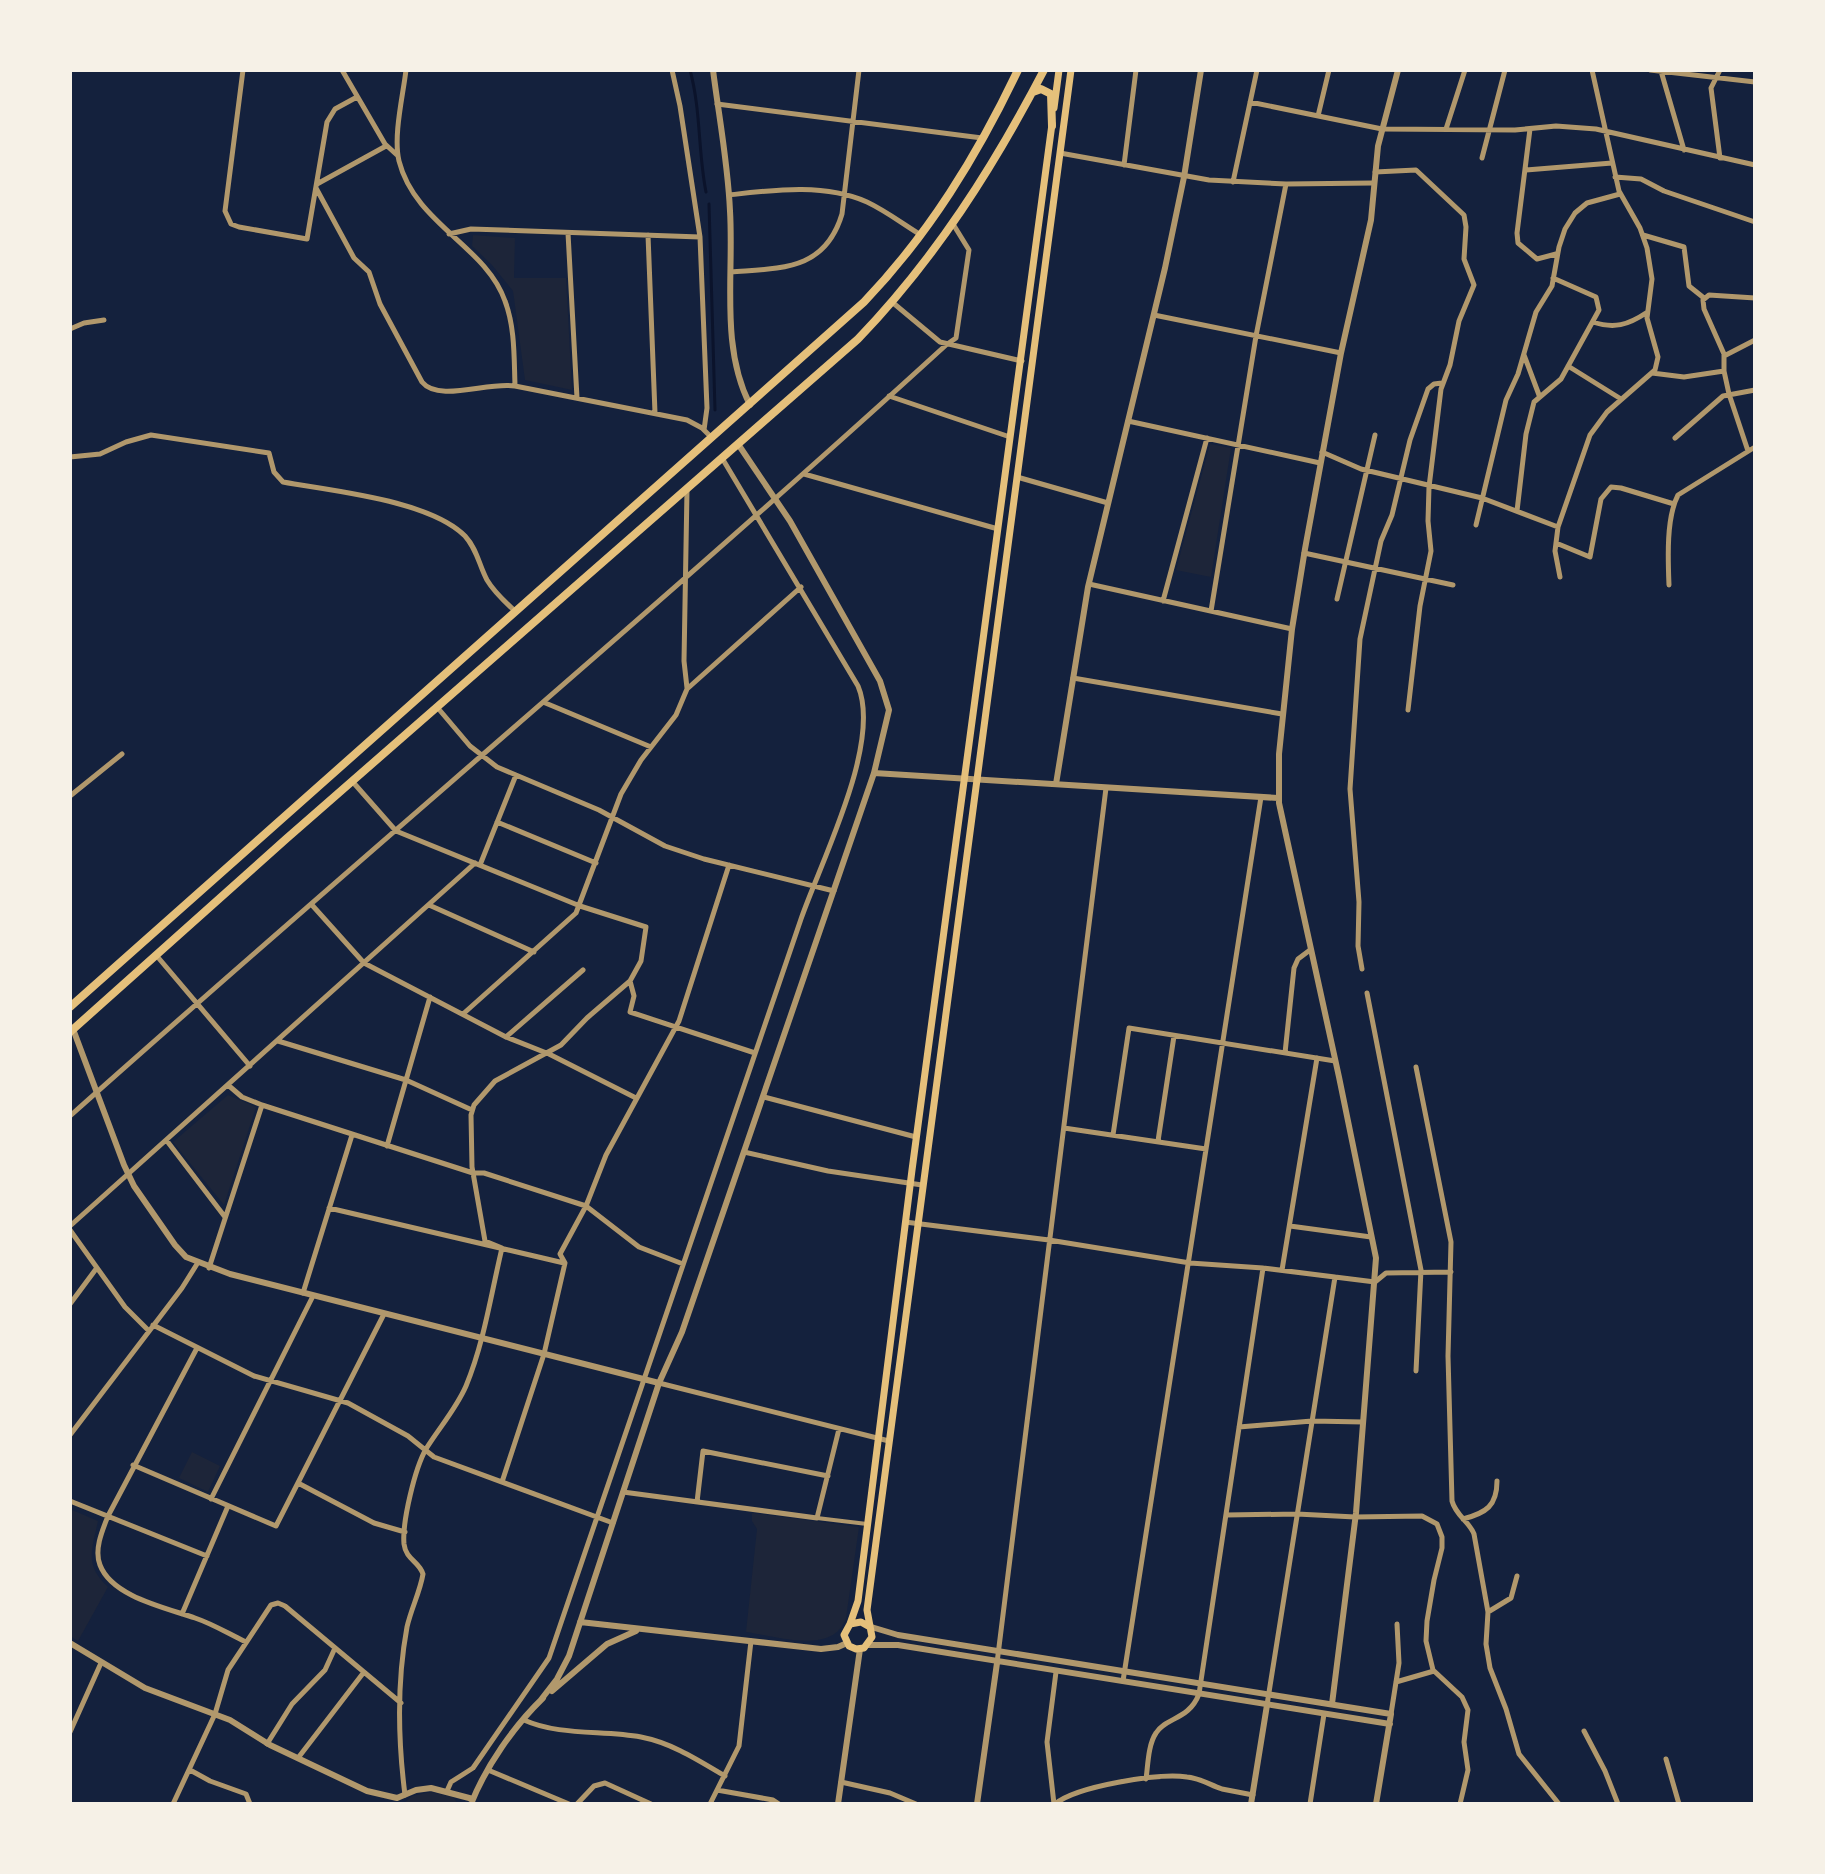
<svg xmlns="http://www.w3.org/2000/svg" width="1825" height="1874" viewBox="0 0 1825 1874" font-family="Lato,sans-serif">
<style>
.green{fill:#1d2539}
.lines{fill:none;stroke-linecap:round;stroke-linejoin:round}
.stream{stroke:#0b132b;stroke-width:3}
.pedestrian{stroke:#b1986c;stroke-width:4}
.minor{stroke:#b1986c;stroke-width:5}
.tertiary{stroke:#b1986c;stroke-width:6}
.secondary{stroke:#e5c07b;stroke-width:7}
.trunk{stroke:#e5c07b;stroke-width:8}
</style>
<rect width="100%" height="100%" fill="#14213d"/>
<path class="green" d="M473 235 515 238 514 278H566L572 390 525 380 513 291 492 265 472 246Z
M1210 444 1231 448 1211 577 1176 570Z
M228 1095 256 1107 224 1205 173 1142Z
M192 1452 220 1466 208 1492 179 1478Z
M70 1509 98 1521C92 1550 84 1565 108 1587L78 1641 70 1636Z
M752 1513 859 1527 846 1618C833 1656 776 1636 746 1632L757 1529 752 1521Z
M431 1792 453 1797 458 1804H403L412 1796Z"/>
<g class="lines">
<path class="stream" d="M690 70C701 110 698 152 706 192
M709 204 715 410"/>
<path class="pedestrian" d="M817 1518 867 1524"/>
<path class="minor" d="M243 70 225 211 231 224 239 227 307 239 327 122 335 109 357 97
M342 70 385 144 397 155
M406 70C403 96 393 136 399 161 415 224 486 246 505 301 515 327 514 358 515 385
M672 70 680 106 700 237 707 408 704 430
M1650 70 1755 82
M1720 70 1711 88 1720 158
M1661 71 1684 150
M1250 102 1382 129 1515 130 1556 126 1596 129 1755 165
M717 104 982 138
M1318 116 1329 70
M1446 129 1465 70
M1530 129 1517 233 1518 243 1537 259 1556 254
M1060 153 1209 180 1286 184 1373 183
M1482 158 1505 70
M1124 165 1136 70
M1526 170 1612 163
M1375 172 1416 170 1464 215 1466 227 1464 259 1474 285 1459 321 1450 365 1441 389 1429 487 1428 521 1431 551 1420 606 1408 710
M1615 177 1641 179 1664 191 1755 222
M1233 182 1257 70
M317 184 386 146
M316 188 354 258 369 272 380 304 422 382C439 403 489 381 515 386L687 420 702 428 712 438
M729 195C773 190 825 183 867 202 886 211 903 224 921 235
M568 233 577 398
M449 234 471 229 700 237
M648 235 655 413
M1643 235 1684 247 1689 286 1704 298
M731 272C781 268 825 271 842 214L859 70
M892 302 940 342 1022 361
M1154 315 1341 353
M1593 322C1614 329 1628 325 1646 313
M70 329 84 323 104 320
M1524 355 1539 395
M1724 356 1755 340
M1568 366 1621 399
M1652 373 1684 377 1724 371
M889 396 1010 437
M1128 421 1320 463
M1675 438 1723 396 1755 390
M1748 451 1729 394 1724 371V354L1704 309 1703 300 1709 295 1755 298
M1322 452 1361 469 1482 498 1558 527
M70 457 100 454 126 442 151 435 269 453 274 472 283 482C332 491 429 500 465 536 477 549 479 565 487 580 494 592 506 603 516 612
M804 474 998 529
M1017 477 1108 503
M687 490 684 661 687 688
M1517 511 1526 434 1534 402 1561 379 1599 310 1596 297 1553 278
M1476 525 1506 400 1518 374 1536 312 1552 286 1559 247 1565 229 1575 213 1587 203 1620 194
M1556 543 1590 557 1601 499 1611 487 1621 488 1674 504
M1304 553 1453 585
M1560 577 1555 551 1558 527 1590 435 1607 412 1655 370 1658 357 1647 318 1652 279 1647 248 1640 228 1619 191 1592 70
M1089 584 1292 629
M1669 585C1668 560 1666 518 1678 495L1755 447
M1337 599 1375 435
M1163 601 1207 438
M1211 611 1256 336 1286 184
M1073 678 1282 714
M543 702 651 747
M437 707 470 746 497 767 599 810 665 846 704 859 834 891
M352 781 396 831 580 906 646 927 641 961 630 981 587 1018 561 1045 495 1081 474 1105 471 1115 472 1167 485 1241 502 1248C491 1294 484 1343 466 1386 456 1409 439 1428 426 1449 415 1468 402 1522 404 1544 406 1560 419 1561 423 1574 420 1592 411 1609 407 1627 397 1681 398 1740 405 1795
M70 796 122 754
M497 822 596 863
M480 865 516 775
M312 905 364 963 506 1037 549 1054 636 1098
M429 905 534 952
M156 955 250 1066
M1362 969 1358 946 1359 902 1350 789 1360 639 1381 541 1392 515 1410 440 1428 389 1434 384 1442 383
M630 981 634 996 630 1012 755 1053
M1367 993 1421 1270 1416 1371
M463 1014 576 913 621 794 641 760 676 715 687 689 801 587
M506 1037 583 970
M278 1041 406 1080 472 1110
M1285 1053 1294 968 1298 959 1310 950
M1416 1067 1451 1242 1448 1356 1452 1501C1456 1516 1469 1521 1474 1534L1488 1612 1486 1644 1490 1668 1506 1709 1519 1754 1559 1804
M228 1085 242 1097 262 1105 473 1173H484L586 1206 639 1247 683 1264
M764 1097 916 1137
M70 1116C360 857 659 607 946 345L956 338 969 250 953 224
M1064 1128 1206 1149
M1113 1135 1129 1028 1335 1061
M167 1141 225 1217
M1158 1141 1174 1036
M387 1146 430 997
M744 1152 828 1171 922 1185
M329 1208 564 1263
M905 1222 1049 1240 1190 1263 1263 1268 1375 1282 1386 1273 1451 1272
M70 1226 475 863
M1290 1226 1371 1237
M70 1230 125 1307 149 1331
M209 1268 262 1105
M1282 1270 1317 1058
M303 1293 352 1135
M70 1304 96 1269
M153 1325 254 1376 348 1403 408 1436 434 1457 613 1523
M197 1348 108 1516C102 1531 94 1550 100 1565 112 1597 167 1608 195 1618 213 1624 229 1634 246 1642
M659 1383 889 1441
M1239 1427 1312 1421 1363 1422
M70 1435 182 1288 197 1264
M133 1465 276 1526 384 1314
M502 1482 544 1354 565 1263 560 1254 586 1206 606 1155 679 1021 729 865
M298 1483 374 1523 405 1532
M623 1492 817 1518 839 1429
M211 1499 313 1296
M70 1501 207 1556
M697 1502 703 1451 828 1476
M1226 1515 1297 1514 1355 1517 1422 1516 1437 1524 1442 1537V1548L1434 1580 1427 1621 1426 1641 1433 1670 1462 1697 1468 1710 1464 1742 1468 1770 1460 1804
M1463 1519C1486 1513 1497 1506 1497 1481
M1488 1612 1511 1598 1517 1576
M182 1614 228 1506
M997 1663 1106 788
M1123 1681 1261 797
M1396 1682 1434 1671
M1267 1705 1335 1277
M1391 1714 1399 1663 1397 1624
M524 1720C559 1736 603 1730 641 1737 672 1743 698 1760 725 1776
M1584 1731 1605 1771 1618 1804
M70 1732 101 1663
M267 1744 292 1704 325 1670 335 1648
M298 1758 364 1672
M1666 1759 1679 1804
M190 1770 210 1781 246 1794 250 1804
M488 1770 569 1804
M1146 1779C1148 1765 1148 1745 1156 1733 1166 1717 1189 1720 1199 1694L1263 1268
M841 1782 890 1793 916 1804
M717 1790 773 1800 779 1804
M447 1791 451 1782 473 1768 549 1658 801 919C821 861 882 743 858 686L722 458
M173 1804 215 1714 228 1670 271 1605 278 1603 285 1606 401 1703
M577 1804 594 1786 605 1783 651 1804
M710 1804 739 1746 751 1641
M1054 1804 1047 1742 1056 1672
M1055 1804C1077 1786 1158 1773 1187 1777 1200 1778 1210 1785 1222 1789 1232 1791 1243 1793 1253 1795
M1310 1804 1324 1714"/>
<path class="tertiary" d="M713 70C719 117 728 164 730 211 734 275 720 346 750 405
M874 773 1278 798
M1056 784 1088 587 1165 268 1184 177 1201 70
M73 1029 124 1165 134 1186 175 1245 186 1257 230 1274 659 1383
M580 1622 821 1649 838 1647 847 1643
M868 1626 898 1635 1391 1714 1376 1804
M70 1643 145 1688 230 1720 270 1745 367 1791 397 1798 416 1790 431 1788 473 1799
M868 1645H898L1390 1724
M552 1691 607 1644 636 1631
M540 1701 557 1679 569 1656 659 1383 682 1332 874 773 889 710 880 681 790 521 738 444
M1332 1704 1356 1513 1376 1258 1339 1077 1279 803V754L1292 629 1305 549 1341 353 1371 220 1378 146 1398 70
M471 1804C486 1766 514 1726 543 1698
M838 1804 860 1649
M977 1804 997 1663
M1251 1804 1267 1705"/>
<path class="secondary" d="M1054 108 1059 70
M850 1624 858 1601 912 1170 1052 124
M868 1626 861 1622 850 1624 844 1635 849 1646 856 1649 864 1648 872 1637 867 1610 1071 70"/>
<path class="trunk" d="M1033 92 1041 89 1051 94 1052 126
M70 1007 864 302C929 234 977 156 1018 70
M70 1032 286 839 858 339C935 259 993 168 1044 70"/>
</g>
<rect width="1825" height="1874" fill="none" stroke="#f6f1e7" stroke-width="144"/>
</svg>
